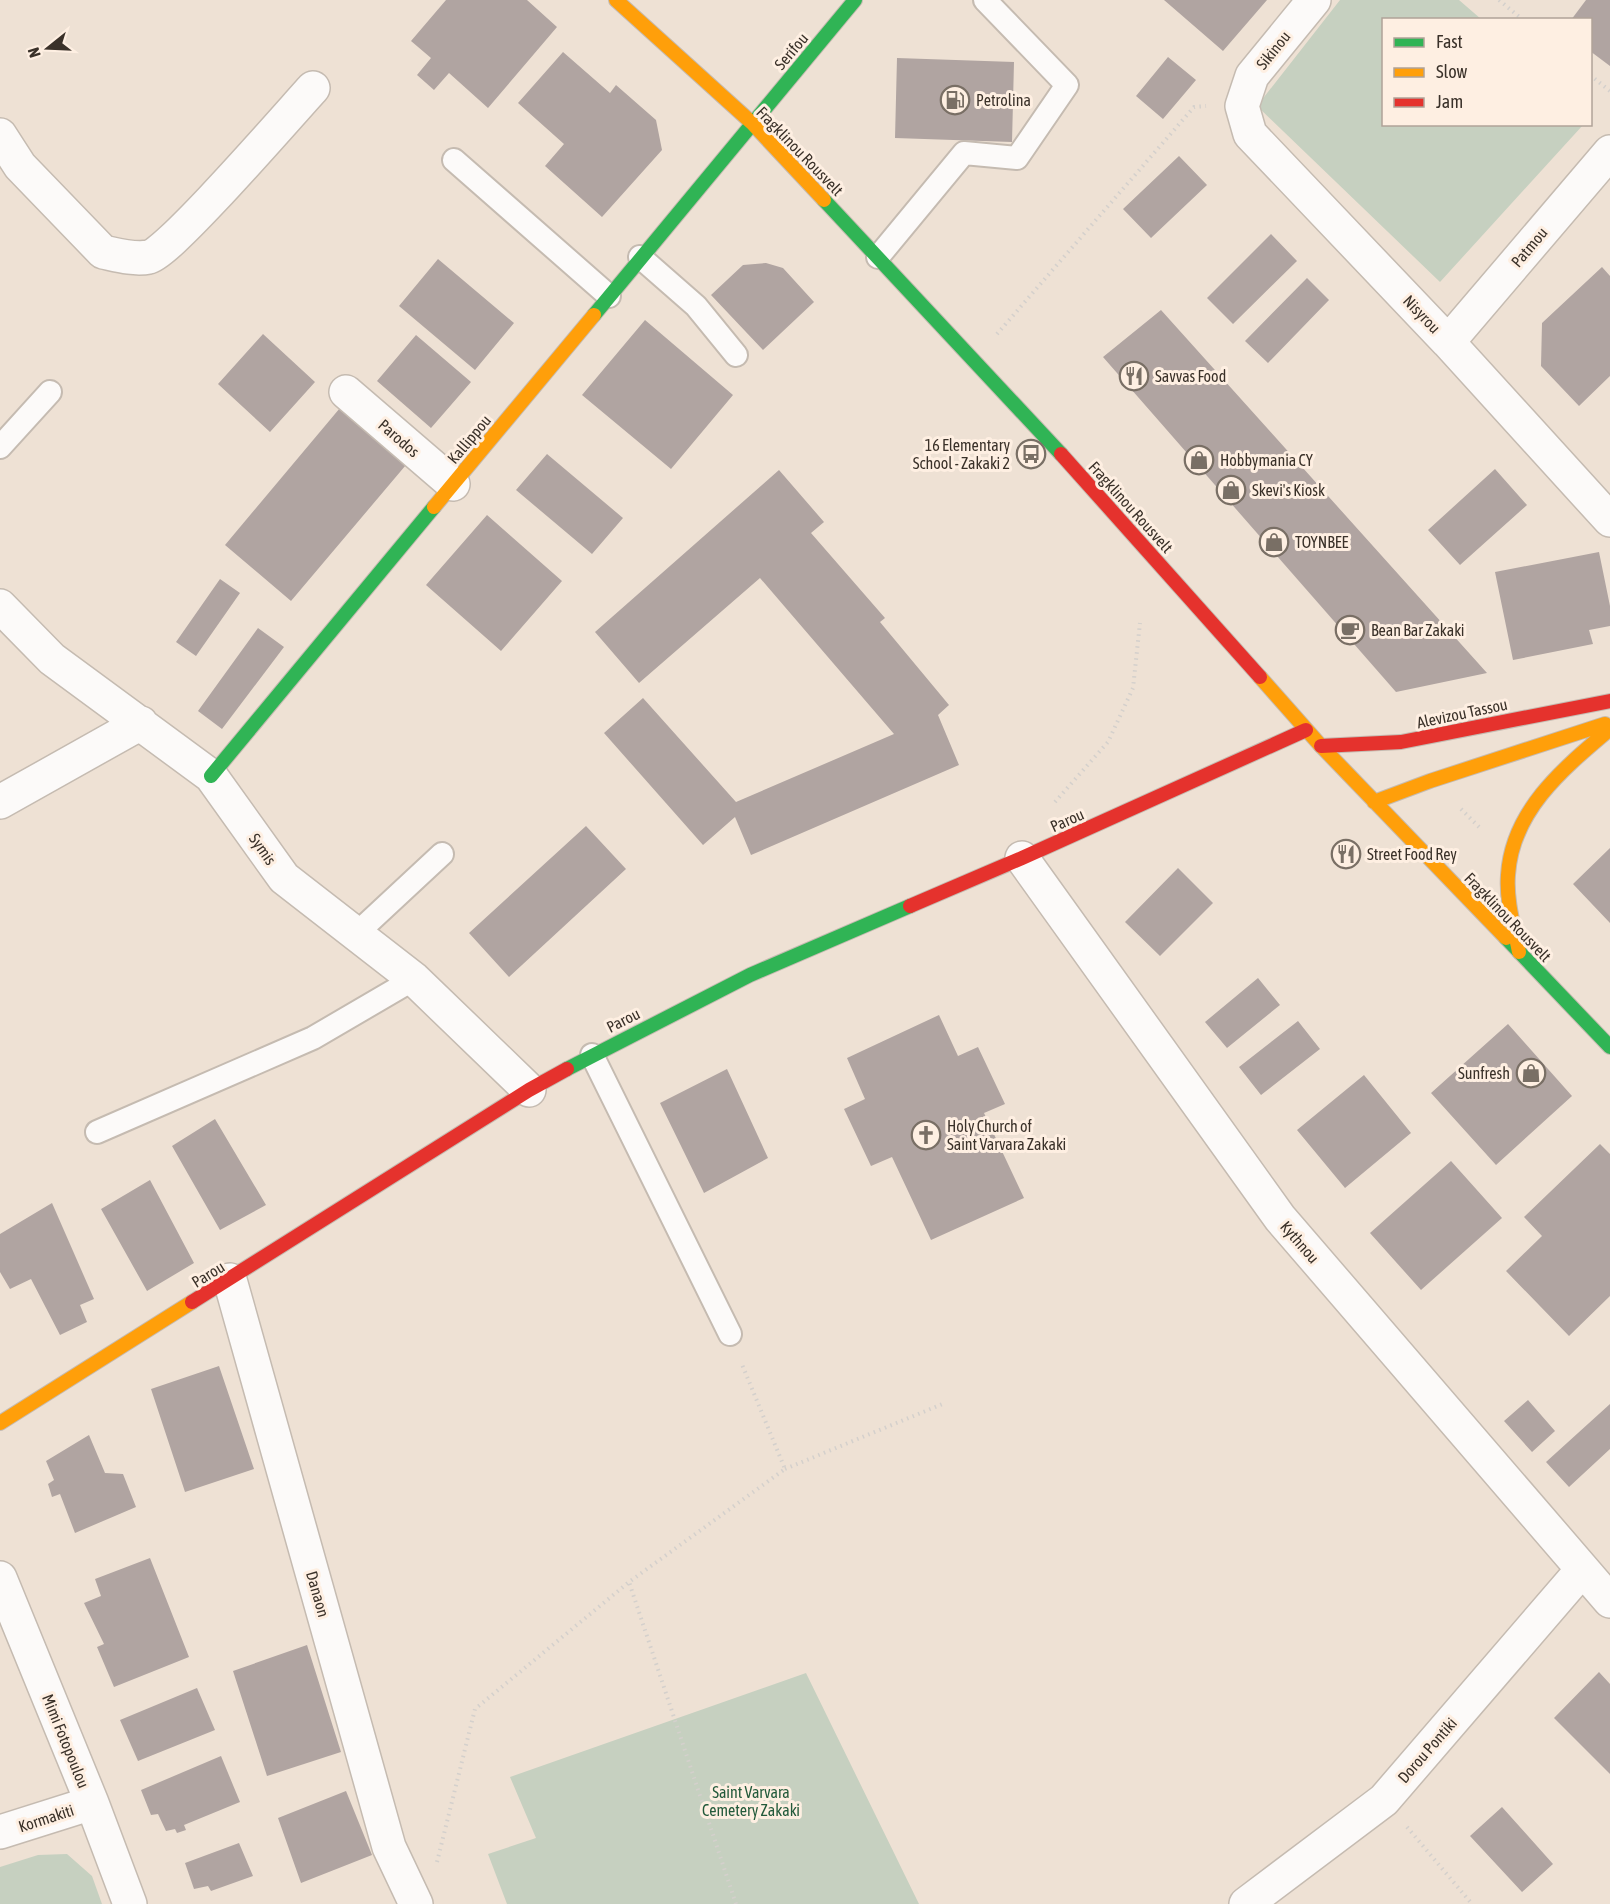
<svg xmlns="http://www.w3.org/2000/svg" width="1610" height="1904" viewBox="0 0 1610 1904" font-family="'Asap Condensed',sans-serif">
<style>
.green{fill:#c6d0c0}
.building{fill:#b0a4a1}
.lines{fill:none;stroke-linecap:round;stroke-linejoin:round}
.lane-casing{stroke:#c5bbb1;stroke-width:26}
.street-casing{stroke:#c5bbb1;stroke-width:36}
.fast-casing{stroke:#c5bbb1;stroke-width:16}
.slow-casing{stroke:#c5bbb1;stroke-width:16}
.jam-casing{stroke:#c5bbb1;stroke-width:16}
.path{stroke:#d4d0cc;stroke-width:4;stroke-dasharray:1.5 4.5;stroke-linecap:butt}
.lane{stroke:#fcfaf9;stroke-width:22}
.street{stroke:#fcfaf9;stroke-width:33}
.fast{stroke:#30b455;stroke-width:14}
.slow{stroke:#ff9f0a;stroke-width:14}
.jam{stroke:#e5322d;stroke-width:14}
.labels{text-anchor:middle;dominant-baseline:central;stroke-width:6;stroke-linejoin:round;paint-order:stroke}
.street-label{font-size:16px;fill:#3a3129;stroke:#feefe2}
.poi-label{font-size:16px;fill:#3a3129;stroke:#feefe2;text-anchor:start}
.park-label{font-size:16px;fill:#235a3b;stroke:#feefe2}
</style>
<rect width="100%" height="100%" fill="#eee1d4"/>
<path class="green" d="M1340 0H1459L1481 19 1384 20V124L1583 125 1440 282 1257 106Z
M806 1673 919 1904H507L488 1854 536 1838 510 1777Z
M67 1854 92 1876 102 1904H0V1867L38 1855Z"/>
<path class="building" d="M446 0H527L557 27 488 108 449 73 434 90 417 75 431 58 411 41Z
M1164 0H1267L1223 51Z
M1586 0H1610V66L1590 51V20H1571Z
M563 52 610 93 616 85 656 120 662 150 602 217 545 166 564 144 518 103Z
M1168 57 1196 80 1163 119 1136 96Z
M897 58 1014 62 1012 142 895 138Z
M1179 156 1207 185 1151 238 1123 209Z
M1271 234 1297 261 1233 324 1207 298Z
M438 259 514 323 475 370 399 306Z
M766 263 783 268 814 302 763 350 711 295 743 265Z
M1602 267 1610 276V376L1579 406 1541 366 1542 323Z
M1307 278 1329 300 1268 363 1245 341Z
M1161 310 1487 673 1396 692 1103 357Z
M645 320 733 395 671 469 582 395Z
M263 334 315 382 270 432 218 384Z
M416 335 471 382 431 428 377 381Z
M345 402 411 459 291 601 225 545Z
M547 454 623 518 592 554 516 490Z
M1495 469 1527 505 1460 565 1428 530Z
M779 470 824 522 811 533 885 618 880 622 949 705 938 715 959 765 751 855 735 817 703 845 604 733 643 698 736 802 894 734 760 578 639 683 595 632Z
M487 515 562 581 501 651 426 585Z
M1599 552 1610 606V626L1589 630 1593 644 1513 660 1495 572Z
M220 579 240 593 196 656 176 642Z
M258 628 284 647 222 729 198 711Z
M586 826 626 869 509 977 469 933Z
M1610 848V923L1573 884Z
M1178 868 1213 903 1160 956 1125 922Z
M1258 978 1280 1005 1227 1048 1205 1022Z
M939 1015 958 1056 978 1047 1005 1104 984 1113 1024 1198 931 1240 892 1157 871 1166 844 1109 865 1099 847 1058Z
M1298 1021 1320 1049 1261 1095 1239 1067Z
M1508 1024 1572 1096 1496 1165 1431 1093Z
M727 1069 768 1158 704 1193 660 1103Z
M1364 1075 1411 1133 1345 1188 1297 1130Z
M215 1119 266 1205 220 1230 172 1146Z
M1600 1144 1610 1154V1296L1569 1336 1506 1271 1542 1236 1524 1217Z
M1451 1161 1502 1218 1421 1290 1370 1233Z
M150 1180 194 1263 147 1291 101 1209Z
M52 1203 94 1299 80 1305 87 1322 60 1335 31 1279 10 1289 0 1272V1234Z
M219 1366 254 1469 185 1492 151 1389Z
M1528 1400 1555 1431 1532 1452 1504 1421Z
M1610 1404V1449L1569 1487 1546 1462Z
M89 1435 105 1473 123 1474 136 1507 75 1533 60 1494 52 1497 48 1484 54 1480 46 1461Z
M150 1558 189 1657 114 1687 97 1647 104 1644 84 1603 101 1596 95 1579Z
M307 1645 341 1752 267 1776 233 1671Z
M1599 1672 1610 1684V1774L1554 1718Z
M197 1688 215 1730 138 1761 120 1720Z
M221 1756 240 1802 184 1825 186 1830 177 1833 175 1829 166 1831 158 1814 151 1815 141 1790Z
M346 1791 372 1855 301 1883 278 1818Z
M1502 1807 1553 1864 1522 1892 1470 1836Z
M239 1843 253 1876 211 1891 208 1886 194 1889 185 1863Z"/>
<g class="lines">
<g class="lane-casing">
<path id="lane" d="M454 160 609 296
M640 257 696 306 736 355
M878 257 964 153 1017 158 1067 85 985 0
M0 447 50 392
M356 934 442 854
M592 1055 730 1334
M97 1132 313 1038 414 979"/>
</g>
<g class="street-casing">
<path id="street" d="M1314 0 1252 76 1242 106 1250 134 1448 342 1610 520
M0 135 20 166 103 252C117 255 134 260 149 257 168 254 291 112 313 88
M1448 342 1610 152
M346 392 453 484
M0 606 52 659 211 776 284 878 414 979 529 1090
M0 802 141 723
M1022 858 1280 1218 1610 1601
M230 1280 389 1847 416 1904
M0 1578 92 1803 130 1904
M0 1832 92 1803
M1246 1904 1384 1800 1582 1570"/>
</g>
<g class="fast-casing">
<path id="fast" d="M824 200 1061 454
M594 315 855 0
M211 776 434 507
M1506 938 1610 1047
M567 1069 750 975 910 906"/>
</g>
<g class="slow-casing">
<path id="slow" d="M616 0 752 123 824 200
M434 507 594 315
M1260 677 1321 746 1506 938
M1374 802 1430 781 1605 724
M1519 952C1514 927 1506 901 1508 875 1512 810 1564 768 1610 729
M0 1423 192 1302"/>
</g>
<g class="jam-casing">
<path id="jam" d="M1061 454 1260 677
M1321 746 1401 742 1610 701
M910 906 1022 858 1306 730
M192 1302 529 1090 567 1069"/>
</g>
<path class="path" d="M1499 0 1523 20
M1590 75 1610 91
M997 334 1194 107 1206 106
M1055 802 1108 742 1133 688 1140 623
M1461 809 1481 829
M785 1469 945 1403
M1407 1827 1472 1904
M437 1862 475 1709 629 1582
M736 1904 629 1582 785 1469 741 1362"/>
<use href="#lane" class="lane"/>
<use href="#street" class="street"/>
<use href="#fast" class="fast"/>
<use href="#slow" class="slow"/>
<use href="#jam" class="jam"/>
</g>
<defs>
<g id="fuel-ring" transform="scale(1.5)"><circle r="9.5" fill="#feefe2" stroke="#796f65" stroke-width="1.5"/><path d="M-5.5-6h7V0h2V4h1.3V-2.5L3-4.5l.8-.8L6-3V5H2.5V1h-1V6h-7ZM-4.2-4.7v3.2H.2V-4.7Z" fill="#796f65"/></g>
<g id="restaurant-ring" transform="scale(1.5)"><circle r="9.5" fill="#feefe2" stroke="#796f65" stroke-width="1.5"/><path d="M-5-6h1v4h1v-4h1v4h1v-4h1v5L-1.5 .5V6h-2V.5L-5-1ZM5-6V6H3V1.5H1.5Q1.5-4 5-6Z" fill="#796f65"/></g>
<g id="bus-ring" transform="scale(1.5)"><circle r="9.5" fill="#feefe2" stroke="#796f65" stroke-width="1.5"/><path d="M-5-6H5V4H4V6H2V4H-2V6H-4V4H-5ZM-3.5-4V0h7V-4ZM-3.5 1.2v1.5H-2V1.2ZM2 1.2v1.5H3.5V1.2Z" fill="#796f65"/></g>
<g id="shop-ring" transform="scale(1.5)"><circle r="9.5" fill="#feefe2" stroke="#796f65" stroke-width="1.5"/><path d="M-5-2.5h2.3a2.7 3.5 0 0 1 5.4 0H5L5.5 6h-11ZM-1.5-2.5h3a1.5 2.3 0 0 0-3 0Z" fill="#796f65"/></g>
<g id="cafe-ring" transform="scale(1.5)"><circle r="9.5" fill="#feefe2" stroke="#796f65" stroke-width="1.5"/><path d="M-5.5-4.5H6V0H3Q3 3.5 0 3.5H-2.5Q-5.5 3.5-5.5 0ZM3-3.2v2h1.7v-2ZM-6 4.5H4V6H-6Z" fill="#796f65"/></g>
<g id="church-ring" transform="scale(1.5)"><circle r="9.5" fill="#feefe2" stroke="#796f65" stroke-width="1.5"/><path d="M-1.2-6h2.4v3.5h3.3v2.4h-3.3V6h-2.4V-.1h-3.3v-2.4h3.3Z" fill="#796f65"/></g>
</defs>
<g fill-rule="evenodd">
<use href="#fuel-ring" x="955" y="100"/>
<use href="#restaurant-ring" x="1134" y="376"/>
<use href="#bus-ring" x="1031" y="454"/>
<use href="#shop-ring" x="1199" y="460"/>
<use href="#shop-ring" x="1231" y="490"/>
<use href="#shop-ring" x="1274" y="542"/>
<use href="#cafe-ring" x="1350" y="630"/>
<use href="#restaurant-ring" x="1346" y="854"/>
<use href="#shop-ring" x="1531" y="1073"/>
<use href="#church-ring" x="926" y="1135"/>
</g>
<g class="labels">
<g class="street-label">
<text transform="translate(1273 50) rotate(-51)">Sikinou</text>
<text transform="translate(791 51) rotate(-50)">Serifou</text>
<text transform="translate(800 151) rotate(46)">Fragklinou Rousvelt</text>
<text transform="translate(1529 247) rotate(-50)">Patmou</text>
<text transform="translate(1422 314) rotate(46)">Nisyrou</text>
<text transform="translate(399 438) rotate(41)">Parodos</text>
<text transform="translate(469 439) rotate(-50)">Kallippou</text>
<text transform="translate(1131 507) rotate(48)">Fragklinou Rousvelt</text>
<text transform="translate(1462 713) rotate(-12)">Alevizou Tassou</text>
<text transform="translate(1067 820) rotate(-24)">Parou</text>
<text transform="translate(263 849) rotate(55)">Symis</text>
<text transform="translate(1508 917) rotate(46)">Fragklinou Rousvelt</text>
<text transform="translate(623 1020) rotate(-27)">Parou</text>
<text transform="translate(1300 1242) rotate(49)">Kythnou</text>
<text transform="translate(208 1274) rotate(-32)">Parou</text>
<text transform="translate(318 1594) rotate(74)">Danaon</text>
<text transform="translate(66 1741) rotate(68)">Mimi Fotopoulou</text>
<text transform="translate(1427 1750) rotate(-49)">Dorou Pontiki</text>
<text transform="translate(46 1818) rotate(-18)">Kormakiti</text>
</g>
<g class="poi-label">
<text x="976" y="100">Petrolina</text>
<text x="1155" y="376">Savvas Food</text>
<text x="1010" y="445" text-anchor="end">16 Elementary<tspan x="1010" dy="18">School - Zakaki 2</tspan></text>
<text x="1220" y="460">Hobbymania CY</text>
<text x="1252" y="490">Skevi's Kiosk</text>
<text x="1295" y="542">TOYNBEE</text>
<text x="1371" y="630">Bean Bar Zakaki</text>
<text x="1367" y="854">Street Food Rey</text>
<text x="1510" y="1073" text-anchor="end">Sunfresh</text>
<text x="947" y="1126">Holy Church of<tspan x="947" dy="18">Saint Varvara Zakaki</tspan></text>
</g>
<g class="park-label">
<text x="751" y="1792">Saint Varvara<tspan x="751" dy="18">Cemetery Zakaki</tspan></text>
</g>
</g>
<rect x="1382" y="18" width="210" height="108" fill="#feefe2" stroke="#b0a398" stroke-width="1.5"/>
<rect x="1394" y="38" width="30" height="9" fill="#30b455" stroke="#b0a398" stroke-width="1.5"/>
<text x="1436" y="48" font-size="18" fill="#3a3129">Fast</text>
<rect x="1394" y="68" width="30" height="9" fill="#ff9f0a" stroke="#b0a398" stroke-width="1.5"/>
<text x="1436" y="78" font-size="18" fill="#3a3129">Slow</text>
<rect x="1394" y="98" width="30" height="9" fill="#e5322d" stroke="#b0a398" stroke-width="1.5"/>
<text x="1436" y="108" font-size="18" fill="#3a3129">Jam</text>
<g transform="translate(48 48) rotate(252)" stroke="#feefe2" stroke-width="4.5" paint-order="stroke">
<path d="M0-4.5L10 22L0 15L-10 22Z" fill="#3a3129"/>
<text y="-9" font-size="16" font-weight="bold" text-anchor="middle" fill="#3a3129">N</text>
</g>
</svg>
